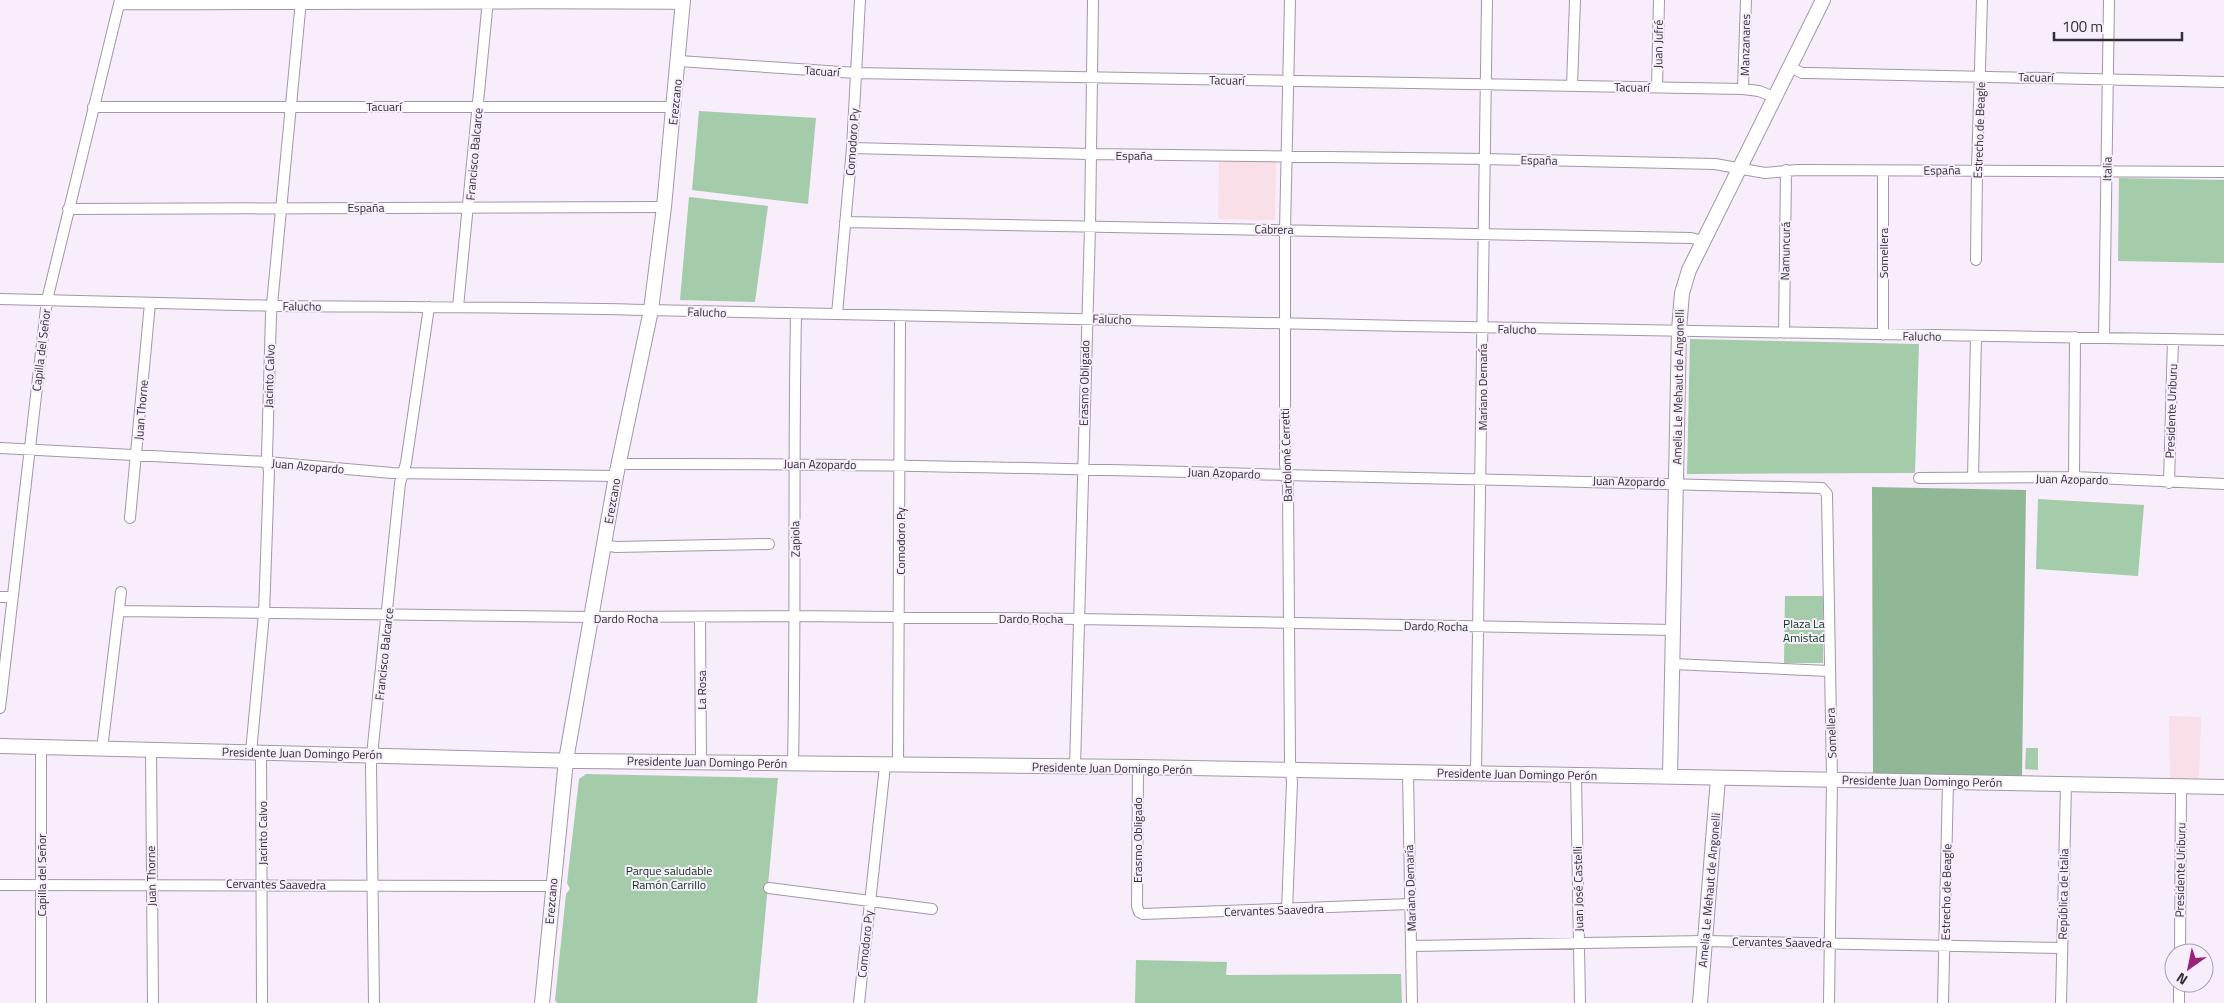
<svg xmlns="http://www.w3.org/2000/svg" width="2224" height="1003" viewBox="0 0 2224 1003" font-family="'Titillium Web',sans-serif">
<style>
.education{fill:#f9dfe8}
.green{fill:#a4ccab}
.forest{fill:#90b897}
.lines{fill:none;stroke-linecap:round;stroke-linejoin:round}
.street-casing{stroke:#a298a6;stroke-width:12}
.secondary-casing{stroke:#a298a6;stroke-width:16}
.street{stroke:#fff;stroke-width:10}
.secondary{stroke:#fff;stroke-width:14}
.labels{text-anchor:middle;dominant-baseline:central;stroke-width:4;stroke-linejoin:round;paint-order:stroke}
.street-label{font-size:12px;fill:#322e34;stroke:#f7edfb}
.park-label{font-size:12px;fill:#073817;stroke:#f7edfb}
</style>
<rect width="100%" height="100%" fill="#f7edfb"/>
<path class="education" d="M1219 159 1276 160 1275 220 1218 219Z
M2169 716 2201 717 2199 781H2170Z"/>
<path class="green" d="M699 111 816 118 808 204 692 190Z
M2119 178 2224 180V263L2118 261Z
M689 197 768 206 755 302 680 300Z
M1690 339 1919 344 1915 473 1687 474Z
M2038 499 2144 505 2138 576 2036 569Z
M1785 596H1823V663H1784Z
M2026 748H2038V770L2025 769Z
M586 774 778 778 757 1003H557L555 1000 566 894 570 889 567 883 579 779Z
M1136 960 1227 962 1226 975 1401 974 1402 1003H1135Z"/>
<path class="forest" d="M1872 487 2026 490 2022 778 1873 776Z"/>
<g class="lines">
<g class="street-casing">
<path id="street" d="M120 4C307 5 495 2 683 4
M679 61 856 73 1743 89 1759 91 1774 97
M1790 67 1802 73H1809L2224 82
M1572 86 1575 0
M1657 87 1659 0
M1743 89 1746 0
M93 107H674
M852 148 1090 154 1485 159 1715 164 1765 173 1798 170 2224 172
M1883 171V335
M68 209 664 207
M845 222 1691 238 1703 241
M1976 260 1977 170 1982 0
M0 299C93 301 186 304 279 306 402 307 525 307 648 310 1173 323 1699 331 2224 340
M458 307 488 0
M837 314 852 148 860 0
M1784 333 1786 170
M2104 338 2109 0
M0 448 267 462 392 473 616 476
M619 464C841 463 1062 468 1284 475 1463 480 1643 482 1822 488L1827 494 1832 779 1829 1003
M2074 477 2075 337
M1919 478 2074 477 2224 484
M1973 478 1976 337
M2169 483 2173 339
M130 518 150 303
M604 545 616 547 769 544
M0 597H13
M119 611 592 617 796 616 1079 619 1673 630
M700 618 701 763
M1673 664 1829 671
M0 708 47 300 120 0
M41 748V1003
M102 749 121 592
M151 750 153 1003
M251 752 264 614 269 472 267 456 271 315 301 0
M261 752 262 1003
M793 763C796 614 793 465 796 315
M898 766 900 316
M1075 767 1090 227 1093 0
M1138 767 1137 906 1139 912 1143 914 1410 904
M1408 773 1412 1003
M1476 773 1487 0
M1576 775 1580 1003
M0 885 552 886
M769 888 932 909
M1287 910 1292 782 1290 761 1288 486 1285 464V230L1290 0
M1412 946 1705 941 2062 948
M2180 953 2181 787
M374 1003 371 765 400 483 406 463 429 307
M859 1003 885 766
M1943 1003 1948 782
M2061 1003 2066 784
M2179 1003V983"/>
</g>
<g class="secondary-casing">
<path id="secondary" d="M0 746 580 761 1138 767 2224 787
M1670 776 1679 330 1682 293 1689 270 1823 0
M542 1003 566 760 616 476 651 310 664 207 683 0
M1700 1003 1718 778"/>
</g>
<use href="#street" class="street"/>
<use href="#secondary" class="secondary"/>
</g>
<g class="labels">
<g class="street-label">
<text transform="translate(1658 44) rotate(-89)">Juan Jufré</text>
<text transform="translate(1745 45) rotate(-89)">Manzanares</text>
<text transform="translate(822 71) rotate(4)">Tacuarí</text>
<text transform="translate(2036 77) rotate(1)">Tacuarí</text>
<text transform="translate(1227 80) rotate(1)">Tacuarí</text>
<text transform="translate(1632 87) rotate(1)">Tacuarí</text>
<text transform="translate(675 102) rotate(-84)">Erezcano</text>
<text x="384" y="106">Tacuarí</text>
<text transform="translate(1979 130) rotate(-88)">Estrecho de Beagle</text>
<text transform="translate(852 142) rotate(-86)">Comodoro Py</text>
<text transform="translate(474 154) rotate(-85)">Francisco Balcarce</text>
<text x="1134" y="155">España</text>
<text transform="translate(1539 160) rotate(1)">España</text>
<text transform="translate(2107 169) rotate(-89)">Italia</text>
<text transform="translate(1942 170) rotate(-1)">España</text>
<text x="366" y="207">España</text>
<text transform="translate(1274 229) rotate(1)">Cabrera</text>
<text transform="translate(1785 251) rotate(-89)">Namuncurá</text>
<text transform="translate(1883 253) rotate(-90)">Somellera</text>
<text transform="translate(302 306) rotate(1)">Falucho</text>
<text transform="translate(707 312) rotate(2)">Falucho</text>
<text transform="translate(1112 319) rotate(2)">Falucho</text>
<text transform="translate(1517 329) rotate(1)">Falucho</text>
<text transform="translate(1922 336) rotate(1)">Falucho</text>
<text transform="translate(41 350) rotate(-83)">Capilla del Señor</text>
<text transform="translate(269 376) rotate(-88)">Jacinto Calvo</text>
<text transform="translate(1084 383) rotate(-89)">Erasmo Obligado</text>
<text transform="translate(1482 387) rotate(-90)">Mariano Demaría</text>
<text transform="translate(1678 387) rotate(-89)">Amelia Le Mehaut de Angonelli</text>
<text transform="translate(141 410) rotate(-85)">Juan Thorne</text>
<text transform="translate(2171 411) rotate(-88)">Presidente Uriburu</text>
<text transform="translate(1286 455) rotate(-92)">Bartolomé Cerretti</text>
<text transform="translate(820 464) rotate(1)">Juan Azopardo</text>
<text transform="translate(308 466) rotate(5)">Juan Azopardo</text>
<text transform="translate(1224 473) rotate(2)">Juan Azopardo</text>
<text transform="translate(2072 479) rotate(1)">Juan Azopardo</text>
<text transform="translate(1629 481) rotate(1)">Juan Azopardo</text>
<text transform="translate(612 501) rotate(-80)">Erezcano</text>
<text transform="translate(795 539) rotate(-91)">Zapiola</text>
<text transform="translate(900 541) rotate(-90)">Comodoro Py</text>
<text x="626" y="618">Dardo Rocha</text>
<text x="1031" y="618">Dardo Rocha</text>
<text transform="translate(1436 626) rotate(1)">Dardo Rocha</text>
<text transform="translate(384 654) rotate(-84)">Francisco Balcarce</text>
<text transform="translate(701 690) rotate(-90)">La Rosa</text>
<text transform="translate(1831 733) rotate(-92)">Somellera</text>
<text transform="translate(302 753) rotate(1)">Presidente Juan Domingo Perón</text>
<text transform="translate(707 762) rotate(1)">Presidente Juan Domingo Perón</text>
<text transform="translate(1112 768) rotate(1)">Presidente Juan Domingo Perón</text>
<text transform="translate(1517 774) rotate(1)">Presidente Juan Domingo Perón</text>
<text transform="translate(1922 781) rotate(1)">Presidente Juan Domingo Perón</text>
<text transform="translate(262 833) rotate(-90)">Jacinto Calvo</text>
<text transform="translate(1137 840) rotate(-90)">Erasmo Obligado</text>
<text transform="translate(2180 870) rotate(-89)">Presidente Uriburu</text>
<text transform="translate(41 875) rotate(-90)">Capilla del Señor</text>
<text transform="translate(151 876) rotate(-91)">Juan Thorne</text>
<text transform="translate(276 884) rotate(1)">Cervantes Saavedra</text>
<text transform="translate(1410 888) rotate(-92)">Mariano Demaría</text>
<text transform="translate(1578 889) rotate(-91)">Juan José Castelli</text>
<text transform="translate(1709 890) rotate(-85)">Amelia Le Mehaut de Angonelli</text>
<text transform="translate(1946 892) rotate(-89)">Estrecho de Beagle</text>
<text transform="translate(2063 894) rotate(-89)">República de Italia</text>
<text transform="translate(551 901) rotate(-85)">Erezcano</text>
<text transform="translate(1274 910) rotate(-2)">Cervantes Saavedra</text>
<text transform="translate(1782 942) rotate(1)">Cervantes Saavedra</text>
<text transform="translate(865 944) rotate(-84)">Comodoro Py</text>
</g>
<g class="park-label">
<text x="1804" y="623">Plaza La<tspan x="1804" dy="14">Amistad</tspan></text>
<text x="669" y="870">Parque saludable<tspan x="669" dy="14">Ramón Carrillo</tspan></text>
</g>
</g>
<g transform="translate(2189 968) rotate(213)"><circle r="24" fill="#f7edfb" stroke="#a8a1ab"/>
<path d="M0-4L9 19L0 12L-9 19Z" fill="#9b227b"/>
<text y="-8" font-size="14" font-weight="bold" text-anchor="middle" fill="#322e34">N</text>
</g>
<path d="M2054 32v8h128v-8" fill="none" stroke="#322e34" stroke-width="2.5"/>
<text x="2062" y="32" font-size="15" fill="#322e34" stroke="#f7edfb" stroke-width="4" paint-order="stroke">100 m</text>
</svg>
